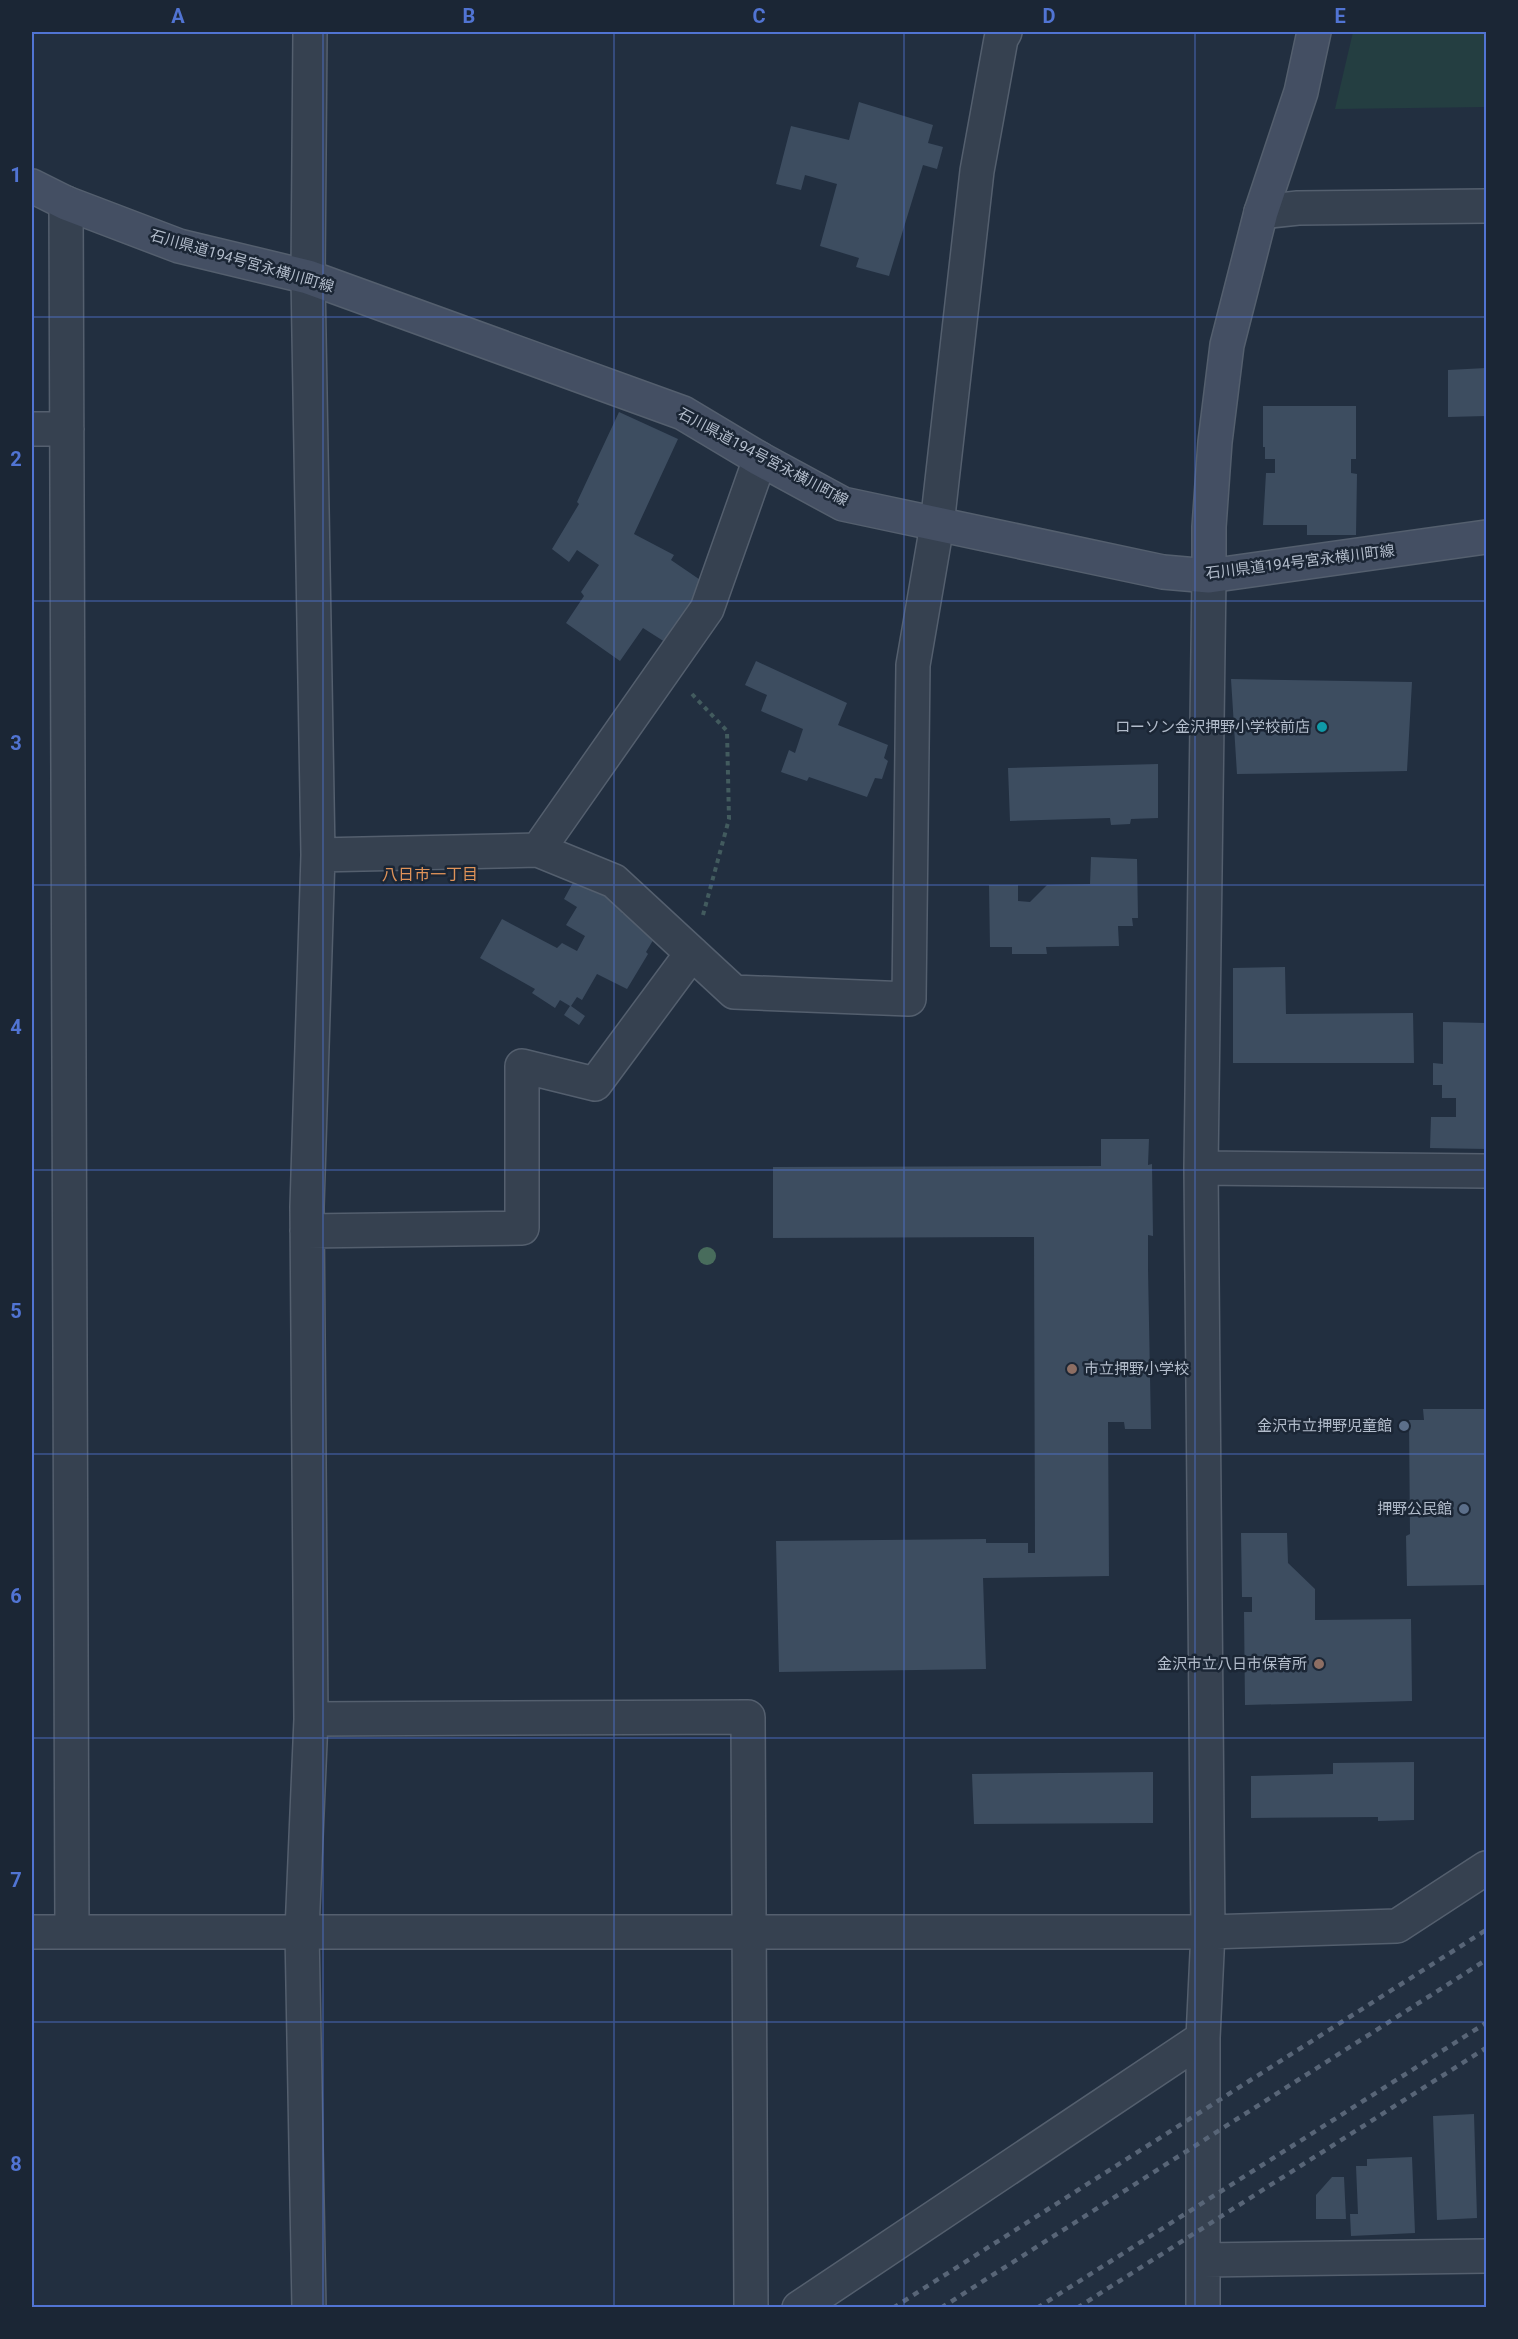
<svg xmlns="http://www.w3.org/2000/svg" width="1518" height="2339" viewBox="0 0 1518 2339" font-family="Roboto,'Noto Sans JP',sans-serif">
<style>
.green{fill:#243e41}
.building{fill:#3d4d60}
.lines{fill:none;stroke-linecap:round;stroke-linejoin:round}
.street-casing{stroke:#545f6e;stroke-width:36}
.secondary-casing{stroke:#545f6e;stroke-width:36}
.path{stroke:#425b5e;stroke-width:4;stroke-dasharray:4.5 4.5;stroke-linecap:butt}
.street{stroke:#364150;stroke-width:33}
.secondary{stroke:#444f63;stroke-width:33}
.rail{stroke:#586577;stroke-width:4.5;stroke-dasharray:6 6;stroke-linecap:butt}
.tree{fill:#486c5c}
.grid{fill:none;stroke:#5174d3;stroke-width:1.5;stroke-opacity:0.55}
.culture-dot{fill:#0f9aa8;stroke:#1b2635;stroke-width:2}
.education-dot{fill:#8d6e63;stroke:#1b2635;stroke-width:2}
.service-dot{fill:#5c6f8a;stroke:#1b2635;stroke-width:2}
.labels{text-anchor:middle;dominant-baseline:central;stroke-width:5;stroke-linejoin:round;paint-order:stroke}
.street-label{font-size:15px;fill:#b2bccb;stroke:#1b2635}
.poi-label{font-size:15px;fill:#b2bccb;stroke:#1b2635;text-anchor:end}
.neighbourhood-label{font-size:16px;fill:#df9359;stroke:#1b2635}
.neatline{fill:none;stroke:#5174d3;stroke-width:2}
.grid-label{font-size:20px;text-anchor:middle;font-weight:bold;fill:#5174d3}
</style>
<rect width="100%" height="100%" fill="#222f40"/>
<path class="green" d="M1353 32H1486V107L1335 109Z"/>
<path class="building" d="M859 102 933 125 928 143 943 147 937 169 923 165 889 276 856 267 859 258 820 246 837 184 805 175 801 190 776 184 791 126 849 140Z
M1486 368V416L1448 417V370Z
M1263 406H1356V459H1351V473L1357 474 1356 535H1307V525H1263L1266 473H1275V459H1265V447H1263Z
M619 412 678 439 634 534 674 555 671 560 715 590 676 649 643 628 620 661 566 623 584 596 581 592 599 565 577 550 569 562 552 549 579 504 577 502Z
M756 661 847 703 838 725 888 745 884 758 888 761 882 779 875 778 867 797 809 777 807 781 781 772 789 750 795 753 803 729 761 711 767 695 745 685Z
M1231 679 1412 682 1407 771 1237 774Z
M1158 764V818L1131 819 1130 824 1111 825 1110 818 1010 821 1008 768Z
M1091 857 1137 859 1138 918H1132L1133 926H1118L1119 946 1046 947 1047 954H1012V947H990L989 885H1018V901L1030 902 1047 885 1090 884Z
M576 877 626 906 622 913 654 931 655 937 646 952 648 954 627 989 597 974 582 1000 577 997 571 1006 585 1016 579 1025 564 1015 570 1006 560 1000 555 1008 532 993 535 989 480 958 502 919 557 948 562 943 577 951 585 936 566 925 577 907 564 899Z
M1285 967 1286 1014 1413 1013 1414 1063H1233V968Z
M1443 1022 1486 1023V1149L1430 1148 1431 1117H1456V1098H1442V1085H1433V1063L1443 1064Z
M1101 1139H1149L1148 1165 1152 1164 1153 1236 1148 1235V1269L1151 1429H1125L1124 1422H1108L1109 1576 983 1578 986 1669 779 1672 776 1541 986 1539V1543H1028V1553H1035L1034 1237 773 1238V1167L1101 1166Z
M1423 1409H1486V1585L1407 1586 1406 1536 1410 1534 1409 1420H1424Z
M1241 1533H1287L1288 1563 1315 1589V1620L1411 1619 1412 1701 1245 1705 1244 1612H1252V1597H1242Z
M1414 1762V1820L1378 1821V1817L1251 1818V1776L1333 1774V1763Z
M1153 1772V1823L974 1824 972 1774Z
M1474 2114 1477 2218 1437 2220 1433 2116Z
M1412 2157 1415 2233 1351 2236 1350 2214H1358L1356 2166H1367V2159Z
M1332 2177H1344L1346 2219H1316V2195Z"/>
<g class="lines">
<g class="street-casing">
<path id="street" d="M66 203 72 1931
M1261 212 1298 208 1486 206
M32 429H67
M538 850 707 609 760 459
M318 855 538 850 614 881 734 992 909 999 913 665 937 525 977 171 1001 39 1005 32
M1201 1168 1486 1171
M307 1231 522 1228V1066L595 1084 692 953
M311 1719 748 1717 751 2308
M32 1932H1208L1397 1926 1486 1868
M1203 2260 1486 2256
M309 2308 302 1931 311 1719 307 1207 318 855 308 277 310 32
M799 2308 1203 2038
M1203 2308V2038L1208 1932 1201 1168 1209 576"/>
</g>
<g class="secondary-casing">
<path id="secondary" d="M32 186 66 203 179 246 308 277 683 413 760 459 843 504 1163 572 1209 576 1486 537
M1209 576V527L1215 442 1227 345 1261 212 1301 92 1314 32"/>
</g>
<path class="path" d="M692 694 727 731 729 819 703 915"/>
<use href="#street" class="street"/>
<use href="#secondary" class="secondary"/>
<path class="rail" d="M893 2308 1486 1930
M941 2308 1486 1960
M1037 2308 1486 2023
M1077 2308 1486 2048"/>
</g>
<circle class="tree" cx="707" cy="1256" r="9"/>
<path class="grid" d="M323 32V2308M614 32V2308M904 32V2308M1195 32V2308M32 317H1486M32 601H1486M32 885H1486M32 1170H1486M32 1454H1486M32 1738H1486M32 2022H1486"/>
<circle class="culture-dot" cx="1322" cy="727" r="6"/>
<g class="education-dot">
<circle cx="1072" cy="1369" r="6"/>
<circle cx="1319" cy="1664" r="6"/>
</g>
<g class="service-dot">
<circle cx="1404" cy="1426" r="6"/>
<circle cx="1464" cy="1509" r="6"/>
</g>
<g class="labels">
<g class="street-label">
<text transform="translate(242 261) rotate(16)">石川県道194号宮永横川町線</text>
<text transform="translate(763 457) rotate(28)">石川県道194号宮永横川町線</text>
<text transform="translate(1300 562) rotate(-7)">石川県道194号宮永横川町線</text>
</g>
<g class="poi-label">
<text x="1310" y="727">ローソン金沢押野小学校前店</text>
<text x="1084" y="1369" text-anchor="start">市立押野小学校</text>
<text x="1392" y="1426">金沢市立押野児童館</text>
<text x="1452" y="1509">押野公民館</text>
<text x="1307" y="1664">金沢市立八日市保育所</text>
</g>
<g class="neighbourhood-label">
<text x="430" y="874">八日市一丁目</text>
</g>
</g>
<rect width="1518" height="2339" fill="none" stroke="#1b2635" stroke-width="66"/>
<rect x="33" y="33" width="1452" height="2273" class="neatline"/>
<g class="grid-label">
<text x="178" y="23">A</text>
<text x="469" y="23">B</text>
<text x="759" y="23">C</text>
<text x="1049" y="23">D</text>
<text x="1340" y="23">E</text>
<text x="16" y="182">1</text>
<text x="16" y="466">2</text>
<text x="16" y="750">3</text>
<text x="16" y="1034">4</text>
<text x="16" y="1318">5</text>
<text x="16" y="1603">6</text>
<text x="16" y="1887">7</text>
<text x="16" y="2171">8</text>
</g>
</svg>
